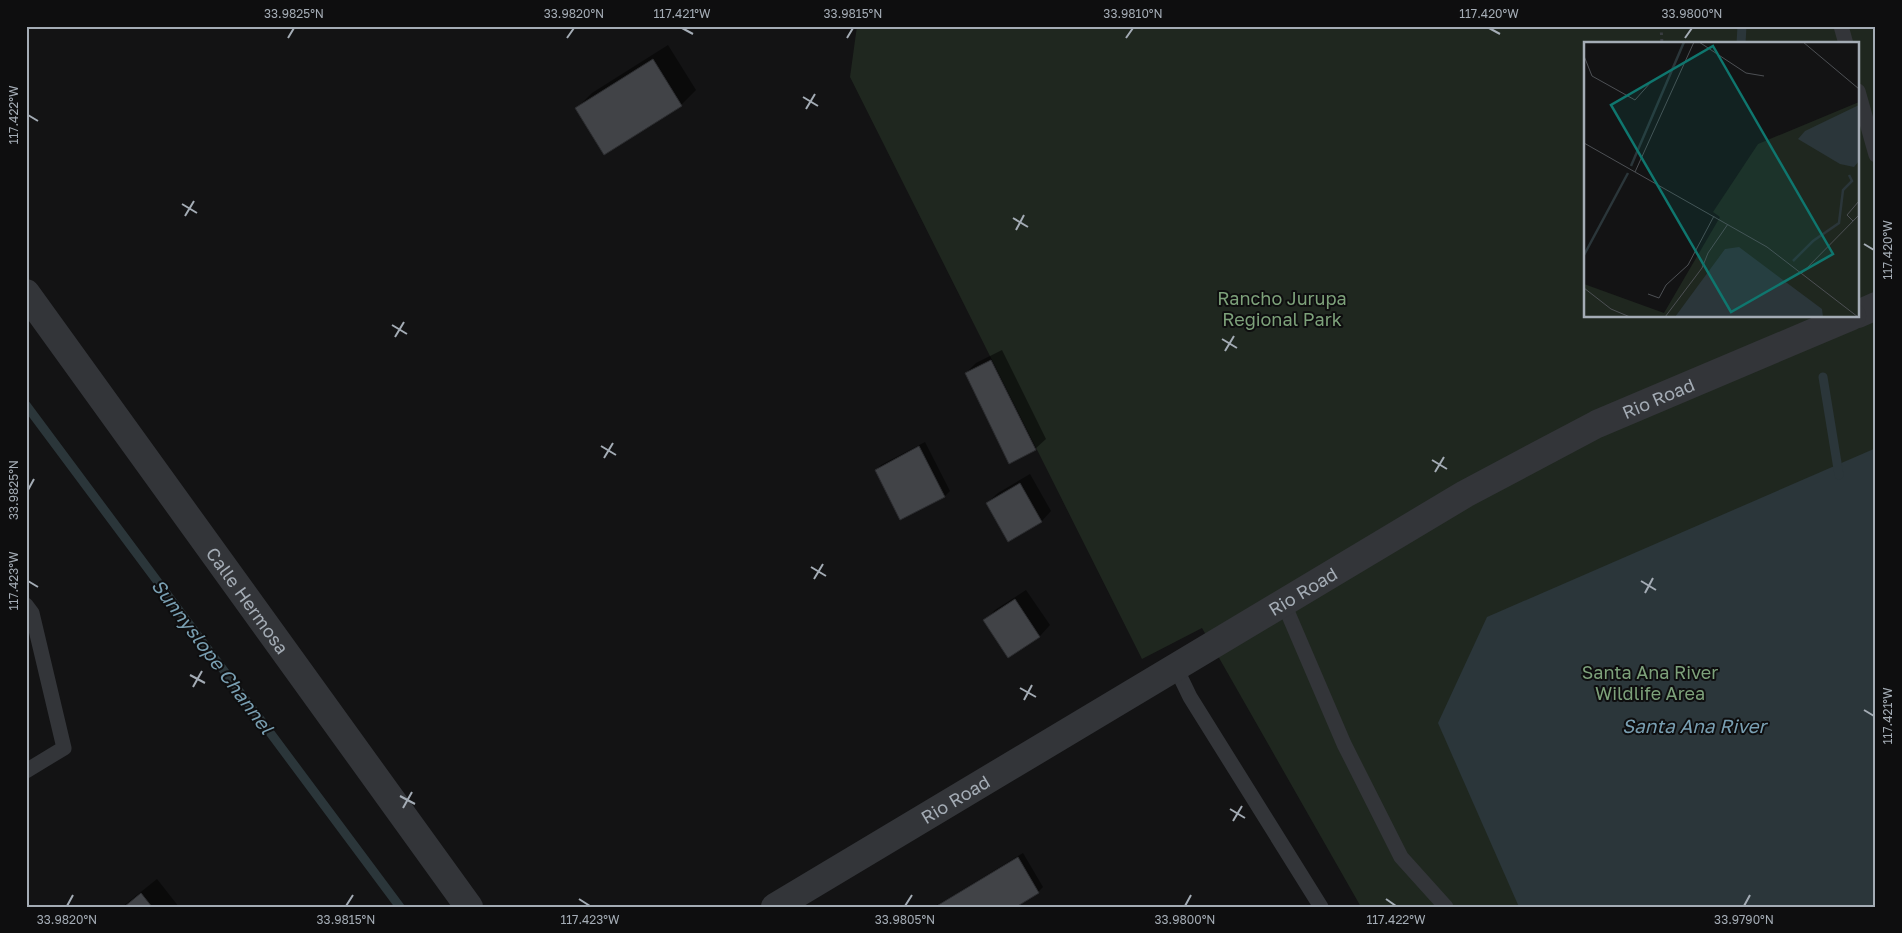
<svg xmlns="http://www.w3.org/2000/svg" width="1902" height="933" viewBox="0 0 1902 933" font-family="'Golos Text',sans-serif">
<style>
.green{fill:#1f271f;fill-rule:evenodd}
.water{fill:#2b363a}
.shadow{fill:#0007}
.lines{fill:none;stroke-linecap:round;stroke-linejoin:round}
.stream{stroke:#2b363a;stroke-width:9}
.building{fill:#414347;stroke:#2c2d30}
.path{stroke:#393c40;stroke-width:3;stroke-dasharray:2.5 4;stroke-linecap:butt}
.service{stroke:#333539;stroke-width:15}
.minor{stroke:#333539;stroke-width:28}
.ticks{fill:none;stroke:#a4acb5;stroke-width:2}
.labels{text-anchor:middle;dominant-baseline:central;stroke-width:4;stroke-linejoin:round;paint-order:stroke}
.park-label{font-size:18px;fill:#7da17a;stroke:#0e0e0f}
.street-label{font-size:18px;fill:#a4acb5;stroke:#0e0e0f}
.water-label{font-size:19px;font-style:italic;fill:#799fb2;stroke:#0e0e0f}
.inset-river{fill:none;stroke:#2b363a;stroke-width:2.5}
.inset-road{fill:none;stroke:#4d5054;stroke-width:1}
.view{fill:#0f766e;fill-opacity:0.15;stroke:#0f766e;stroke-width:2.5}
.inset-edge{fill:none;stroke:#a4acb5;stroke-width:2.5}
.neatline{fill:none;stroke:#a4acb5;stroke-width:2}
.ticks-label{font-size:12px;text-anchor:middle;fill:#a4acb5}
</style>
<rect width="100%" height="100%" fill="#131314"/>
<path class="green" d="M857 26H1876V907H1361L1202 628 1142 659 850 77ZM1586 44H1858V316H1586Z"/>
<path class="water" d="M1876 448V907H1519L1438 723 1487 617Z"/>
<path class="shadow" d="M668 45 696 90 681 105 577 108 592 93Z
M1002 350 1046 439 1035 449 966 373 976 363Z
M925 442 950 491 945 496 901 519 876 470 881 465Z
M1030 474 1051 511 1041 522 987 503 998 493Z
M1026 590 1050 625 1040 636 1008 656 985 621 995 610Z
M1023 853 1043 887 1038 892 1013 907H934Z
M157 879 179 907H122Z"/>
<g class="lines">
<path class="stream" d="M1741 44 1742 26
M1823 377 1839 475
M26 405 400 907"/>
</g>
<path class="building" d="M653 59 682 106 604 155 575 108Z
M991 360 1036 450 1009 464 965 373Z
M919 446 945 497 900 520 875 470Z
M1020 483 1042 522 1008 542 986 503Z
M1015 599 1040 637 1008 658 983 620Z
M1018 857 1039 893 1016 907H935Z
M141 893 152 907H124Z"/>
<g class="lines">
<path class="path" d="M1661 26 1662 44"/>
<path class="service" d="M1841 26 1846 44
M1858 91 1876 155
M1284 604 1344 744 1401 857 1446 907
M26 605 32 613 64 748 26 771
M1176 668 1190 697 1321 907"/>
<g class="minor">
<path id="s1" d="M26 293 469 907"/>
<path d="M1858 314 1876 306"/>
<path id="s2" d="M775 907 1465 494 1597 424 1852 316"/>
</g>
</g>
<path class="ticks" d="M682 28 693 34M1489 28 1500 34M288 38 294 28M567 38 574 28M847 38 853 28M1126 38 1133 28M1685 38 1692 28M803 97 818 106M806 109 815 94M28 115 38 121M182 204 197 213M185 216 194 201M1013 218 1028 227M1016 230 1024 215M1864 244 1874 250M392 325 407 334M395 337 404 322M1222 339 1237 348M1225 351 1234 336M601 446 616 455M604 458 613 443M1432 460 1447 469M1435 472 1444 457M28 490 34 479M811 567 826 576M814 579 823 564M28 581 38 587M1641 581 1656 590M1645 593 1653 578M190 675 205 683M193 687 202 671M1020 688 1036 697M1024 700 1032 685M1864 710 1874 716M400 796 415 804M403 808 412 792M1230 809 1245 818M1233 821 1242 806M579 899 590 906M1386 899 1396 906M67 906 73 895M346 906 353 895M905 906 912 895M1185 906 1191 895M1744 906 1750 895"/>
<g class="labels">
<g class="park-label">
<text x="1282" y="298">Rancho Jurupa<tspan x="1282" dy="21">Regional Park</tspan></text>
<text x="1650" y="672">Santa Ana River<tspan x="1650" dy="21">Wildlife Area</tspan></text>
</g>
<g class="street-label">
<text stroke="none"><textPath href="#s2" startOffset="1020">Rio Road</textPath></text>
<text stroke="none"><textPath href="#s2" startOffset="615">Rio Road</textPath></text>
<text stroke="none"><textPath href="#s1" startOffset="379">Calle Hermosa</textPath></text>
<text stroke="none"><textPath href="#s2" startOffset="210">Rio Road</textPath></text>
</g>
<g class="water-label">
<text transform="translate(213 656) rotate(53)">Sunnyslope Channel</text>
<text x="1694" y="725">Santa Ana River</text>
</g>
</g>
<g transform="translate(1584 42)">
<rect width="275" height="275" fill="#131314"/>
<path d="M275 60V275H0V242L80 271 136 175 129 170 174 102Z" fill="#1f271f"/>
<path d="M275 63V119L270 125 256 122 214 97 221 89ZM155 205 238 267 239 275H91L141 207Z" fill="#2b363a"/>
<path class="inset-river" d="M47 124 100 0M0 213 44 131M209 219 229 199 255 181 259 148 268 139 265 133"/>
<path class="inset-road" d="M115 0 162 31 180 34M219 0 275 47M0 14 8 34 51 58 67 40M0 101 183 205 274 275M51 130 110 0M269 179 263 173 275 159M218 231 275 173M0 246 27 267 46 275M64 252 75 256 82 243 104 223 130 174M81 275 118 226 124 211 144 182"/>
<path class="view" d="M129 4 249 212 147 270 27 63Z"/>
<rect width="275" height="275" class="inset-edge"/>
</g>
<rect width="1902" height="933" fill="none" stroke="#0e0e0f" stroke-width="55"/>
<rect x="28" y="28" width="1846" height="878" class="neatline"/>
<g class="ticks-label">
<text x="294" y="18">33.9825°N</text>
<text x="574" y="18">33.9820°N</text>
<text x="682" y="18">117.421°W</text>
<text x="853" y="18">33.9815°N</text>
<text x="1133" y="18">33.9810°N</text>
<text x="1489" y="18">117.420°W</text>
<text x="1692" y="18">33.9800°N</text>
<text transform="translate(14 115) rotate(-90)" y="4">117.422°W</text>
<text transform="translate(1888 250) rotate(-90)" y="4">117.420°W</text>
<text transform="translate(14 490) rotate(-90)" y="4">33.9825°N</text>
<text transform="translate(14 581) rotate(-90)" y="4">117.423°W</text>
<text transform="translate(1888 716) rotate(-90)" y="4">117.421°W</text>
<text x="67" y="924">33.9820°N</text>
<text x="346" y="924">33.9815°N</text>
<text x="590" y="924">117.423°W</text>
<text x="905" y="924">33.9805°N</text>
<text x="1185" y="924">33.9800°N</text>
<text x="1396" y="924">117.422°W</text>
<text x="1744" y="924">33.9790°N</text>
</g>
</svg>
